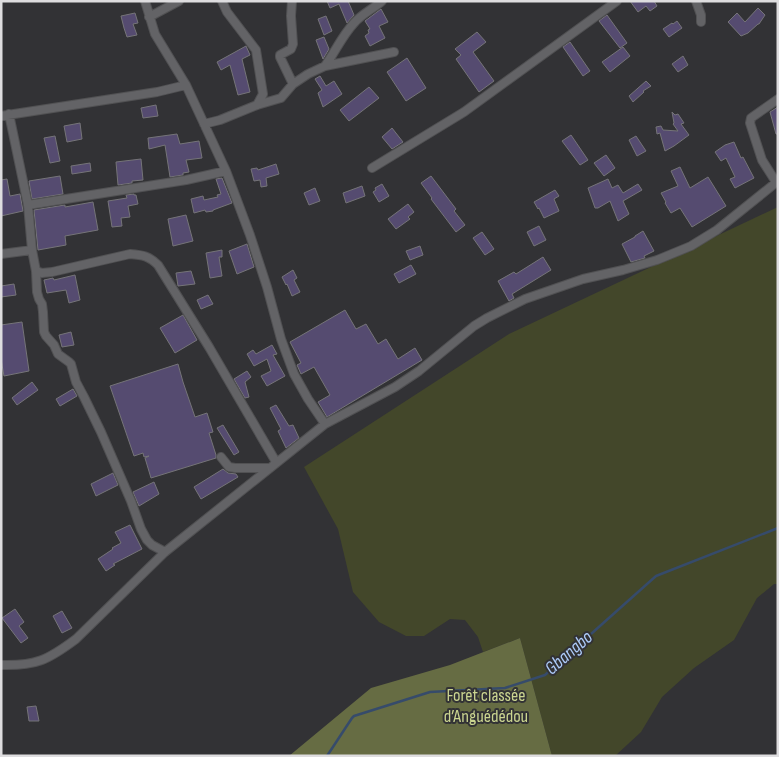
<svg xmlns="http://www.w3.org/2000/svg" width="779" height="757" viewBox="0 0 779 757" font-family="'Sofia Sans Condensed',sans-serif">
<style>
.green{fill:#43472a}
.forest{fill:#666c43}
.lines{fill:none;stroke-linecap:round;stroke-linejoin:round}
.stream{stroke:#364b6b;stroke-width:2.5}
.building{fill:#554b70;stroke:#757478}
.minor-casing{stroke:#515153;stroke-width:10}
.minor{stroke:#636366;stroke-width:8}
.labels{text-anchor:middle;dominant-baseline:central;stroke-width:4;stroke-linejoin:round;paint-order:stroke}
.park-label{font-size:18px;fill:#cbd590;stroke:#323235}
.water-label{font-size:19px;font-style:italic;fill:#adcbf9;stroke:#323235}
</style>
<rect width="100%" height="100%" fill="#323235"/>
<path class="green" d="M778 207V584H774L757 598 734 640 694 668 662 697 641 732 615 756H552L520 638 483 652 478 637 465 620 450 619 424 636H406L379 622 353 592 338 529 304 467 509 334Z"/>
<path class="forest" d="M520 638 552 756H289L371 688 450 665Z"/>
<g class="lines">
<path class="stream" d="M327 756 352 718 354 716 430 692 505 688 545 675 656 576 778 528"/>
</g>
<path class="building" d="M327 1H348L354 15 347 23 339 4 330 8Z
M630 1H654L657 6 650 11 646 6 638 12Z
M758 8 765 15 759 24H758L748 33 741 36 728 22 737 13 745 22Z
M381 9 388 22 379 26 385 38 370 46 365 36 369 33 368 30 370 29 365 21Z
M135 13 138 23 133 24 137 35 127 37 124 28 121 16Z
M607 15 627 43 620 48 599 21Z
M326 16 332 31 324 35 318 19Z
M677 21 682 28 669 37 663 29 672 23 673 24Z
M477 32 486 42 473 52 494 81 479 92 456 59 461 55 455 49Z
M324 37 329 49 323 59 316 40Z
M570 42 590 71 583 76 563 47Z
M246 46 250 55 242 59 250 92 238 95 230 65 221 70 217 62Z
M623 47 630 56 610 72 602 62Z
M683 56 688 65 678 72 672 64Z
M407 58 426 88 406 101 387 72Z
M320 76 326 86 334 81 342 94 323 107 318 93 322 90 315 79Z
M646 81 651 86 643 91 644 92 633 102 629 96Z
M369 87 379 98 349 121 340 110Z
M156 105 158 116 143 118 141 108Z
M778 107V134H776L770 112Z
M672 112 675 115 678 114 684 123 681 124 689 135 674 146 665 151 660 133 657 134 656 127 661 126 663 130 678 131 673 124 674 123Z
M80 123 82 139 67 142 64 126Z
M392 128 403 142 392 149 382 137Z
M177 134 180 144 199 141 202 158 186 160 189 172 183 173V175L170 177 165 145 149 149 148 138Z
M571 135 588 160 580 165 562 141Z
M55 136 60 161 50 163 44 138Z
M636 136 646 151 637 156 629 140Z
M734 142 741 158 743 157 754 178 735 188 730 179 735 177 726 158 721 161 715 152 725 145Z
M606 155 615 168 604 176 594 163Z
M141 159 143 180 132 181V183L118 185 116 162Z
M90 163 91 171 72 174 71 166Z
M276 164 279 174 266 178 267 186 261 187 260 180 254 181 251 169 257 168 258 170Z
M680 167 690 188 708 177 726 206 692 227 680 208 671 213 665 203 666 202 661 193 678 186 671 171Z
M60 176 63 194 32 199 29 181Z
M431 176 456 209 454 211 465 225 456 232 431 199 432 198 421 183Z
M222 178 232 203 213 210V211L206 212 205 210 194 213 191 199 203 196 204 200 218 197 217 195 221 194 216 179Z
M7 179 10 196 20 194 23 211 1 216V180Z
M608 179 612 188 618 185 623 193 638 184 642 190 623 201 629 214 618 221 610 201 598 208H595L588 188Z
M382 184 389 196 379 202 373 192 376 190 375 188Z
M362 186 365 196 346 203 343 193Z
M315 188 320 201 309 205 304 193Z
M555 190 559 196 554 199 559 211 544 218 539 208 538 209 534 202Z
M134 194V195H136L138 204 128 206 130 217 121 218 122 226 112 227 108 201 127 198 126 195Z
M93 202 98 230 65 236 66 245 38 250 34 210 65 205V207Z
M408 204 414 212 408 217 410 219 396 229 388 219Z
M186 215 193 241 173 246 168 219Z
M539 226 546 240 534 246 527 232Z
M643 231 654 251 644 256 645 258 631 262 622 244 635 237V236Z
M482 232 494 249 485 255 473 238Z
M247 244 254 267 237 274 229 251Z
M420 246 423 255 410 260 406 251Z
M222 250V257H219L222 276 210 278 206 253Z
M543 257 551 270 512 294 514 298 509 301 498 281 514 272 516 274Z
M411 265 416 274 399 283 394 274Z
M293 270 297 278 294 280 300 292 292 296 287 284 286 285 282 277Z
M191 271 195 284 178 286 176 273Z
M75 275 80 300 69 303 66 290 47 293 44 280 53 278 54 280Z
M14 284 16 295 1 297V286Z
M208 295 213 304 201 309 197 300Z
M345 310 356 329 366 324 378 344 386 339 398 359 415 348 422 360 327 417 318 402 330 395 314 367 301 374 297 365 301 363 290 342Z
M183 315 197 340 175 353 160 328Z
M22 322 29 371 4 376 1 359V325Z
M71 332 74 345 62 347 59 335Z
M272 345 277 354 273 355 285 376 267 386 261 376 271 371 267 359 254 366 247 354 253 350 256 354Z
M178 364 183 382 195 417 207 413 213 432 209 433 216 455V458L151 478 145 458 149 456 144 457 143 453 134 456 110 386Z
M247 371 251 377 245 382 249 397 245 398 234 379Z
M32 382 38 390 17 405 12 398Z
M73 389 77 396 60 406 56 399Z
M276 405 289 426 293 425 299 438 286 448 278 431 281 429 270 408Z
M223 425 239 452 234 455 217 428Z
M223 469 228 473 236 474 238 477 201 499 194 487Z
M113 473 118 485 96 496 91 484Z
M154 482 159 494 139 506 133 492Z
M130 525 142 549 113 564 115 565 106 571 98 559 113 549 112 548 121 543 115 532Z
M15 609 24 622 19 626 28 638 21 643 2 618Z
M62 611 72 628 62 633 53 616Z
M36 706 39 721H29L27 707Z"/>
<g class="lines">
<g class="minor-casing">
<path id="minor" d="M145 1 155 34 186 85 226 171 250 235 267 287 281 339 294 374 308 399 325 424
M222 1 227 12 256 50 263 94 257 105
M292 1 291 16 293 44 291 49 280 55V57L293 84
M696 1 701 15V22
M149 17 179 1
M325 66C335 52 342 36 354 23 362 14 373 9 382 1
M9 114 28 205 32 250 36 271 37 292 39 299 42 304 43 312 44 332 46 336 54 345 58 354 69 362 71 364 76 382 84 397 101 432 131 501 141 529 147 540 152 545 165 552
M1 116 157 92 186 85
M204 124 220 120 257 105 281 98 293 84 308 74 325 66 394 52
M372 168 464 112 617 1
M776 182 762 160 750 123 751 118 778 99
M28 205 186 180 226 171
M1 254 32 250
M36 271 42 273 52 272 130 254C143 255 149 256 158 265L209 347 276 462
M221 457 229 467 235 468H270
M1 665C36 666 48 660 76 639L165 552 325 424 395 387 419 371 474 326 487 318 525 299 583 279 623 270 657 260 691 246 717 230 778 181"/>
</g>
<use href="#minor" class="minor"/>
</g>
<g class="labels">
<g class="park-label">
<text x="486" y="695">Forêt classée<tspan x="486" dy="21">d’Anguédédou</tspan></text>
</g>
<g class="water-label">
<text transform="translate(569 653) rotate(-41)">Gbangbo</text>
</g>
</g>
<rect width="779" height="757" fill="none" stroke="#dedddf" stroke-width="5"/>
</svg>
